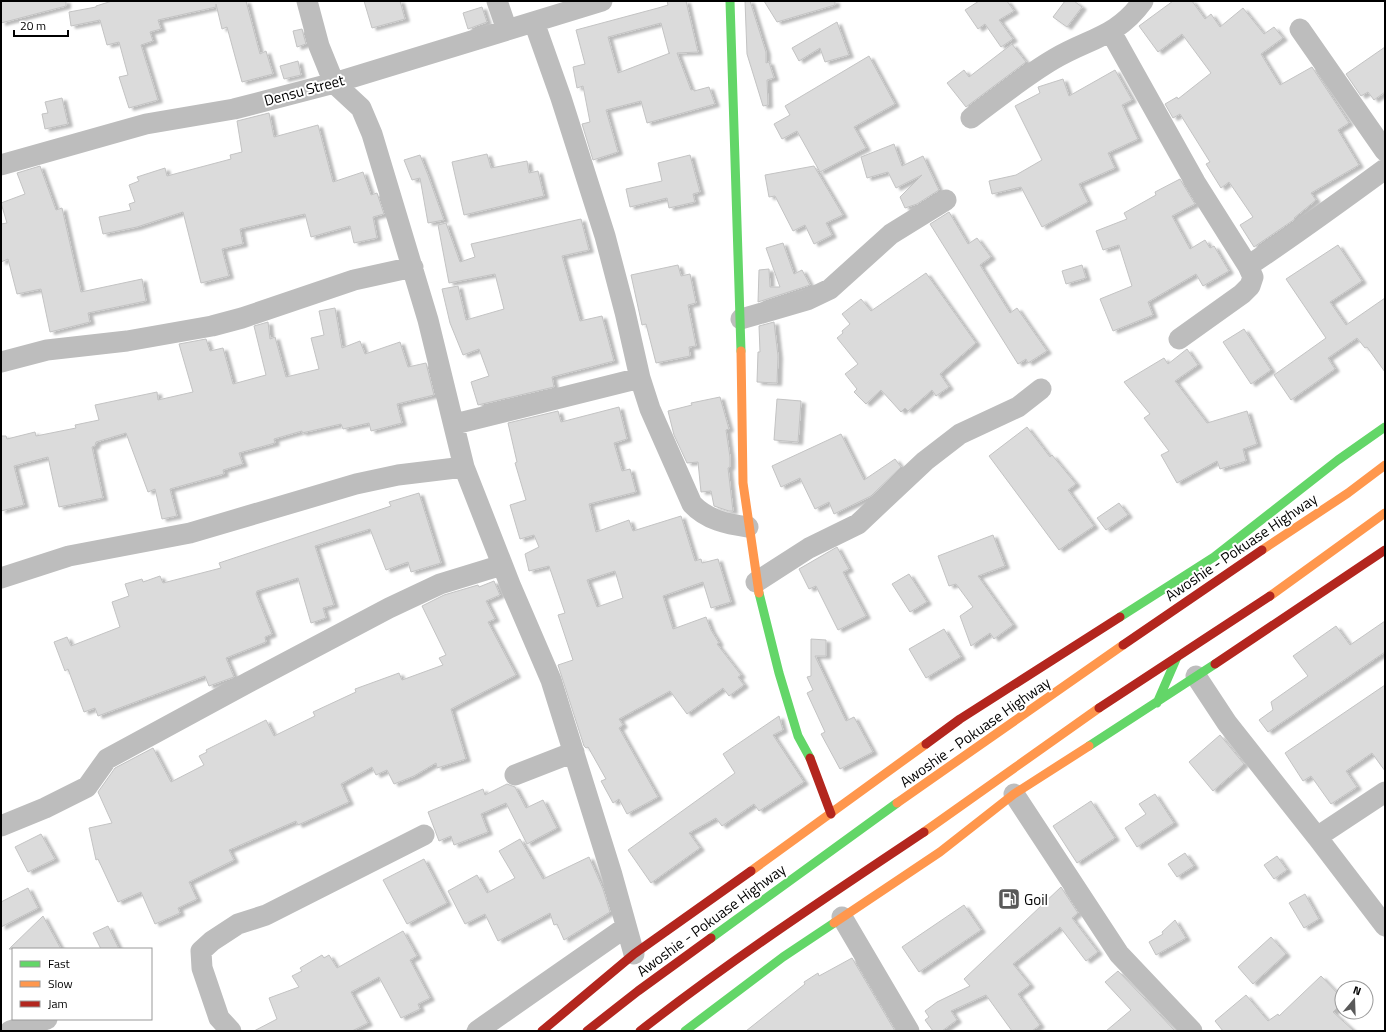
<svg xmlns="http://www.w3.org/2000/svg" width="1386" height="1032" viewBox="0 0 1386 1032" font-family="'Titillium Web',sans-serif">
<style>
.building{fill:#dbdbdb;stroke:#c3c3c3;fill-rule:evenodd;filter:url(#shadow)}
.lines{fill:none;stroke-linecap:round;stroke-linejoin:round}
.street{stroke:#bdbdbd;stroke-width:21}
.fast{stroke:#63d668;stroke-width:9}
.slow{stroke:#ff974d;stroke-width:9}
.jam{stroke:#b3261e;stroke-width:9}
.labels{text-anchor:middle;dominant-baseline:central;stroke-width:4;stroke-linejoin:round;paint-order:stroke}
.street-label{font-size:15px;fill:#000;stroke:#fff}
.poi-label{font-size:15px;fill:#000;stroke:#fff;text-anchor:start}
</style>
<defs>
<filter id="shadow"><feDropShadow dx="4.5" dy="2.5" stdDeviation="1" flood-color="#0004"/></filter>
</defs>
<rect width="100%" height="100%" fill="#fff"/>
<path class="building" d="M1 1H66V6L1 23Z
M112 1H246L260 54 266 51 273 74 242 82 227 27 222 29 216 4V7L158 20 161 29 150 32 153 41 141 45 158 100 129 108 119 77 128 75 119 42 107 45 100 20 71 26 69 12 96 7V6Z
M364 1H400L405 19 372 28Z
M667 1H686L698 52 677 53 691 90 694 89V91L709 87 715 104 647 123 641 101 606 110 618 152 593 160 582 124 590 122 583 86 577 88 573 67 585 64 576 30 658 8 668 5ZM661 23 669 53H670L618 73 608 37Z
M745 1H750L766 52V63L769 62 774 78 767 80 768 105 763 106 747 54Z
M764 1H835V5L777 22Z
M979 1H1007L1014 11 999 20 1013 39 1001 47 985 24 978 29 965 10Z
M1065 1H1074L1082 7 1067 27 1053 17Z
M1173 1H1192L1205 19 1211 14 1220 27 1243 8 1264 34 1274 27 1283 38 1261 54 1280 85 1312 67 1349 123 1338 130 1359 165 1311 193 1316 200 1294 218 1295 219 1254 247 1240 225 1253 217 1229 182 1221 188 1206 164 1210 162 1180 114 1173 118 1165 104 1177 97 1178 99 1211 73 1182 34 1158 52 1139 26Z
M482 7 487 22 468 29 463 13Z
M837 22 849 55 825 62 820 48 799 61 792 48Z
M302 29 306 44 297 47 293 31Z
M1012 44 1026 62 966 107 947 83 964 70 969 77Z
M1385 47V92L1374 100 1368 92 1361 96 1346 74Z
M869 56 895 104 854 127 866 148 820 172 797 131 782 139 774 124 790 115 785 106Z
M298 61 301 75 284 79 280 66Z
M1115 70 1132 100 1122 105 1138 139 1108 153 1115 168 1079 184 1088 202 1042 227 1021 187 992 194 989 181 1016 175 1042 160 1015 106 1040 93 1038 87 1063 79 1069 96Z
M62 98 68 124 45 129 42 114 48 113 45 102Z
M269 113 274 137 318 125 333 182 363 172 371 195 377 193 384 214 373 217 377 238 354 243 350 226 311 237 305 214 240 229 243 244 222 249 229 276 201 283 183 212 137 227 103 234 99 217 131 210 129 204 135 202 129 185 139 181 137 177 165 168 167 176 231 159 230 155 242 152 237 121Z
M894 144 902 166 923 156 939 190 917 204 905 208 900 197 922 175 896 188 888 172 867 178 861 157Z
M487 154 491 168 527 161 529 173 538 171 544 196 464 215 452 162Z
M420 155 428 175 444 220 428 223 420 178 412 180 404 160Z
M690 155 700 192 693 194 695 202 669 208 667 198 630 207 626 189 662 181 658 163Z
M40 166 56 210 62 208 81 292 142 279 146 301 88 313 90 322 50 332 41 289 17 294 8 259 1 262V224L7 223 1 203 25 194 17 173Z
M814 166 843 215 826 223 832 235 814 244 805 225 793 231 775 196 769 197 765 175Z
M1180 179 1195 204 1172 216 1190 249 1205 240 1210 248 1214 246 1229 271 1203 286 1196 274 1148 302 1153 315 1113 331 1100 299 1132 286 1119 245 1103 250 1096 231 1127 219 1124 213 1156 195 1155 192Z
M949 212 968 244 977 238 991 257 980 265 1010 313 1017 308 1047 351 1028 363 1026 359 1018 364 930 224Z
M581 219 589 250 562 256 580 321 602 316 614 361 552 377 554 387 478 405 471 382 489 376 479 349 463 355 450 323 442 289 458 286 466 320 504 309 495 274 449 283 438 225 446 223 460 262 475 257 471 244Z
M783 243 794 274 802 270 810 285 758 302 759 270 769 269 770 287H780L766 248Z
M1338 245 1362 281 1330 302 1346 325 1385 298V372L1367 347 1365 348 1357 338 1328 358 1335 369 1291 400 1274 375 1326 338 1286 279Z
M678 265 681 276 690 274 696 303 688 305 696 346 689 347 690 356 656 363 646 324 642 325 631 275Z
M1082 265 1086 278 1066 284 1062 271Z
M926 273 976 343 940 374 949 387 936 396 932 390 908 411 905 408 901 412 881 390 866 404 854 392 857 389 845 374 858 364 837 338 843 333 842 331 850 324 842 314 861 299 871 311Z
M335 308 342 348 360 341 365 354 400 342 408 367 426 363 434 395 397 404 402 423 371 431 369 423 343 429 341 424 302 433V431L274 439 275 443 239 453 243 464 223 470 224 474 170 489 177 516 162 519 155 489 148 492 126 433 96 442 95 446 92 447 103 498 59 507 48 457 14 466 24 505 1 511V436H6L7 439 35 432 36 436 76 428 75 425 99 420 95 405 157 392 158 400 193 392 179 344 206 339 210 351 223 348 233 384 266 375 254 326 268 322 270 339 275 337 286 377 319 369 311 338 324 335 319 311Z
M774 322 778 356 777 383 757 382 758 352H760L759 326Z
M1244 329 1271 370 1251 384 1223 342Z
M1187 349 1198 365 1175 381 1207 423 1247 411 1257 444 1243 449 1246 461 1220 469 1217 461 1177 483 1161 455 1169 451 1144 418 1150 414 1124 382 1164 358 1168 364Z
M720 397 729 429 726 430 730 457V467L728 468 733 511H729L714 506 711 491 701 492 698 462 687 463 674 435 668 411 692 405 691 403Z
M777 399 801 401 798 442 774 440Z
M619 407 627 439 614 443 622 471 630 469 636 492 589 504 596 532 629 520 633 531 681 516 695 561 701 559 702 563 718 559 731 602 711 608 703 582 663 596 673 629 706 617 711 630 719 643 717 644 741 675 738 677 744 685 729 696 723 688 687 714 670 691 619 719 623 725 619 728 658 797 627 814 619 799 613 803 601 781 606 779 588 747 586 748 584 746 558 665 573 660 558 615 565 613 549 566 529 571 525 554 539 547 534 535 520 539 510 505 526 500 515 463 517 462 508 423 558 411 561 422ZM615 571 623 598 597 607 587 580Z
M1027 427 1050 457 1052 455 1076 484 1068 490 1094 526 1059 550 989 456Z
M841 434 864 480 895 459 901 467 871 496 834 514 829 502 815 509 800 478 781 487 772 466Z
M419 493 441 563 411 572 408 562 386 570 370 529 315 546 334 605 323 608 326 618 311 623 298 578 257 591 256 594 272 634 265 637 266 642 226 658 234 677 209 686 205 676 98 716 95 708 84 712 68 669 65 671 54 642 67 637 71 646 120 627 112 602 129 596 125 584 142 579 143 582 160 576 163 583 221 568 219 563 391 506 389 502Z
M1119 503 1128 515 1106 530 1097 518Z
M993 535 1005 566 978 576 1013 625 994 639 990 633 971 646 960 616 973 607 956 584 949 586 938 556Z
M837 547 849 569 843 572 866 616 838 630 816 586 809 589 799 569Z
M909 574 927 602 910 612 892 584Z
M494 581 500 595 486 601 495 619 488 622 516 675 451 709 466 759 437 768 436 763 414 776 394 784 387 770 376 775 372 767 341 784 349 802 298 825 296 821 229 850 234 860 189 882 197 899 178 908 180 913 155 924 141 892 118 902 98 859 96 860 89 828 112 823 98 792 115 768 153 748 171 782 204 765 199 756 207 752 206 750 266 720 274 736 315 716 313 712 356 692 355 689 399 673 402 680 443 665 439 658 446 655 422 606 444 595 478 585 479 587Z
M1385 621V652L1268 732 1259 720 1273 710 1271 702 1308 676 1293 656 1336 626 1350 645Z
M944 629 961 657 926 678 909 649Z
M811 639 826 640V656H815L846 721 854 717 873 752 840 769 821 734 825 732 807 693 813 690 807 677 811 676Z
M1385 685V771L1372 753 1346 771 1357 787 1331 804 1311 776 1303 781 1285 753Z
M779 716 783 730 773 735 804 782 759 811 754 804 722 826 716 818 689 833 700 848 651 883 628 850 735 773 723 754Z
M1220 735 1244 764 1213 791 1189 762Z
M507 784 515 787 526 808 543 800 557 828 527 844 506 803 481 814 488 832 454 845 451 836 439 841 428 812 483 789 485 795Z
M1155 794 1174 823 1137 847 1125 828 1146 814 1139 804Z
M1091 801 1115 838 1077 863 1053 826Z
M41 834 55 859 28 872 15 847Z
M520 839 543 879 589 857 603 889 610 912 564 940 557 924 554 925 550 913 498 941 485 914 465 924 448 891 477 875 487 893 515 878 499 851Z
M1185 853 1194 866 1177 877 1168 864Z
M1277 856 1287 870 1274 879 1264 865Z
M424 859 447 903 407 924 383 880Z
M1061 887 1078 913 1072 918 1098 952 1086 961 1060 927 1013 964 1030 985 1018 994 1040 1025 1032 1031H1012L986 995 951 1011 957 1020 942 1031H933L925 1020 929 1017 925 1011 937 1002 970 986 964 979Z
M28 888 38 908 1 927V902Z
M1305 894 1319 919 1304 928 1289 903Z
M964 905 981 930 919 972 902 947Z
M43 916 61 949H9Z
M1175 920 1186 938 1156 955 1149 942 1163 934 1162 932Z
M108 926 119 949H101L93 933Z
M403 931 417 956 410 960 430 998 418 1004 420 1009 401 1018 379 977 351 992 368 1023 352 1031H254L277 1019 269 998 299 987 292 976 302 971 300 968 322 955 324 958 329 955 337 968Z
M1271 937 1286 954 1253 984 1238 967Z
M852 958 895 1031H746L805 984 804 982 818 973 819 976Z
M1118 971 1144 998 1175 1031H1106L1131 1010 1105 982Z
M1321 976 1342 998V1003L1333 1012 1354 1031H1223L1215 1021 1246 995 1268 1021 1278 1014 1279 1016Z"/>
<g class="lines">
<path class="street" d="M307 1 319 46 334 83 361 108 372 134 428 320 464 467 511 587 551 680 612 875 634 954
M497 1 507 30
M534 22 561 98 605 236 625 312 640 378 650 409 692 504C707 520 727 524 748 527
M1300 29 1385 151
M1111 32 1195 182 1248 266
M971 118C998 98 1025 76 1054 59 1089 38 1116 38 1143 1
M1 165 146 124 234 109 334 83 602 1
M741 319 807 300 830 289 891 234 946 200
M1179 339 1242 294 1250 286 1253 277 1248 266C1295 235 1340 202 1385 169
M1 362 47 350 127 341 212 326 242 318 354 280 413 267
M455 424 640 378
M1 578 69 556 190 533 356 484 398 475 464 467
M756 582 809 548 858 524 925 461 960 434 1018 407 1041 389
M1196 676 1227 723 1317 837 1385 792
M515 775 574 752
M1014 794 1119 954 1192 1031
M1 826 45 808 87 787 107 759 249 682 389 608 440 584 502 565
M1317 837 1385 926
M842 917 909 1031
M10 1031 47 1019
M231 1031 219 1018 202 968 201 951 212 941 238 924 266 915 424 835
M477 1031 626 927"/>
<path class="fast" d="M730 1 741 351
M759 593 779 673 798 736 810 758
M1120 617 1214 557 1338 460 1385 427
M1157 703 1177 657
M1089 746 1215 664
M711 938 897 803
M685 1031 783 957 834 923"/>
<path class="slow" d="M741 351 743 483 759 593
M1262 550 1348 493 1385 465
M1270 596 1385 513
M897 803 1123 645
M924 832 1099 708
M751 871 926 744
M834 923 940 852 1014 794 1089 746"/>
<path class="jam" d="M1123 645 1262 550
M1215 664 1385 550
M1099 708 1270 596
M926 744 960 719 1120 617
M810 758 831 814
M542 1031 634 954 751 871
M587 1031 638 991 711 938
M640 1031C731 960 828 896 924 832"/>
</g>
<defs>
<g id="fuel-square" transform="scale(1.15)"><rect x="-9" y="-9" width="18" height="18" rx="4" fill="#595959" stroke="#fff"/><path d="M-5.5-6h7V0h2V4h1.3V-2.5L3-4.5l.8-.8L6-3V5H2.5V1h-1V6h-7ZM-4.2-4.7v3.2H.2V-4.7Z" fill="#fff"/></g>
</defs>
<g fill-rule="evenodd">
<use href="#fuel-square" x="1009" y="899"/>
</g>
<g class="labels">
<g class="street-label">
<text transform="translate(304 90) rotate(-15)">Densu Street</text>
<text transform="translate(1241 547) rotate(-34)">Awoshie - Pokuase Highway</text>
<text transform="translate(975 732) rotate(-35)">Awoshie - Pokuase Highway</text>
<text transform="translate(711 920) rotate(-36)">Awoshie - Pokuase Highway</text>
</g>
<g class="poi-label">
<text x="1024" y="899">Goil</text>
</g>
</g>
<rect width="1386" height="1032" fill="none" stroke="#000000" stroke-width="4"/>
<rect x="12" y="948" width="140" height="72" fill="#ffffff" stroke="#999999"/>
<rect x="20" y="961" width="20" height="6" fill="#63d668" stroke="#999999"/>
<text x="48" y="968" font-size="12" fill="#000000">Fast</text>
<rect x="20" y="981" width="20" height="6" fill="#ff974d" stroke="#999999"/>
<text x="48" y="988" font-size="12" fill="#000000">Slow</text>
<rect x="20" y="1001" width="20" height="6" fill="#b3261e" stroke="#999999"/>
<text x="48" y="1008" font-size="12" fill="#000000">Jam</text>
<g transform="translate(1354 1000) rotate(19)"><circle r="19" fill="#ffffff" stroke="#999999"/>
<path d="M0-3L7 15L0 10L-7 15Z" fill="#595959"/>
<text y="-6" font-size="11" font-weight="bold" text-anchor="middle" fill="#000000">N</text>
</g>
<path d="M14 30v6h54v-6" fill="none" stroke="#000000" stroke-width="2"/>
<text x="20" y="30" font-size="12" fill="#000000" stroke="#ffffff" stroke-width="3" paint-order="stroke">20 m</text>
</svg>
